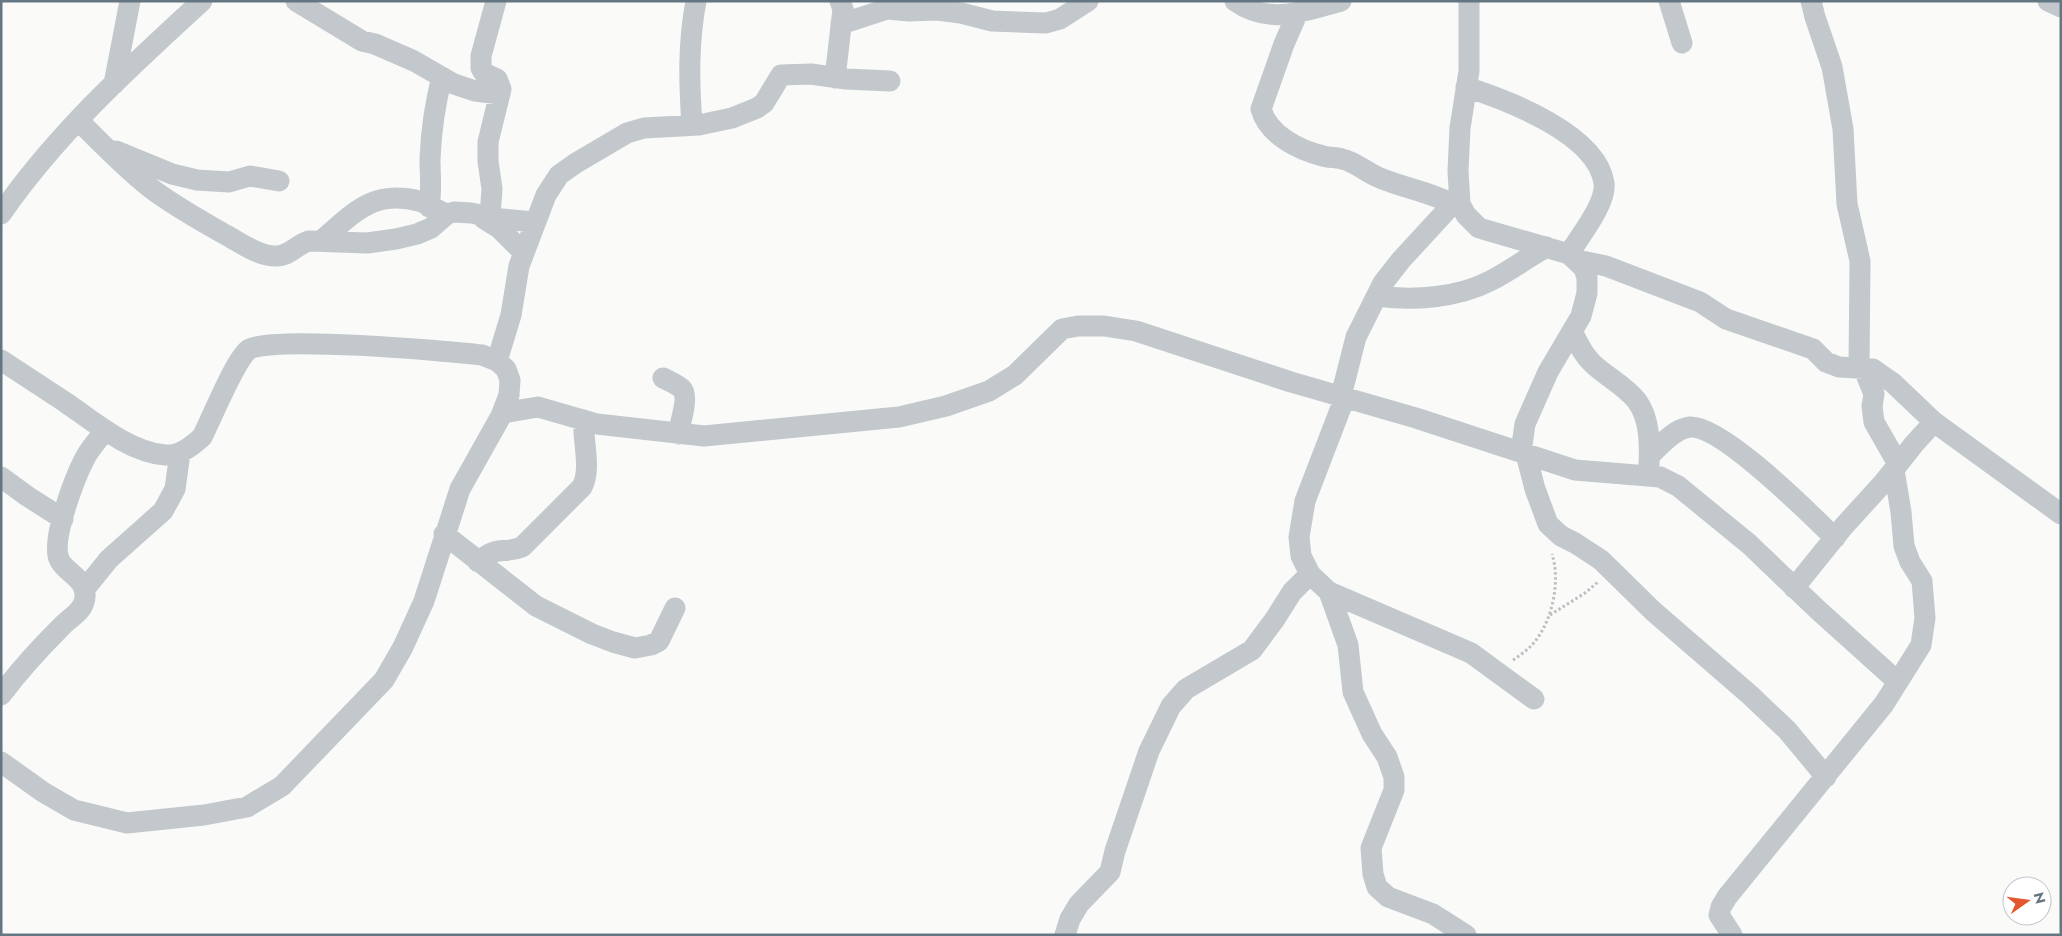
<svg xmlns="http://www.w3.org/2000/svg" width="2062" height="936" viewBox="0 0 2062 936" font-family="Jost,sans-serif">
<style>
.lines{fill:none;stroke-linecap:round;stroke-linejoin:round}
.path{stroke:#bbbfc2;stroke-width:3;stroke-dasharray:2.5 2.5;stroke-linecap:butt}
.minor{stroke:#c3c8cc;stroke-width:21}
</style>
<rect width="100%" height="100%" fill="#fafaf8"/>
<g class="lines">
<path class="path" d="M1550 615 1585 593 1598 582
M1513 660C1519 656 1526 651 1531 646 1552 624 1561 582 1552 554"/>
<path class="minor" d="M296 1 362 41 375 44 414 61 454 84 475 91 500 94
M1235 1C1270 26 1304 11 1341 1
M1469 1V71L1460 128 1458 171 1460 204 1466 215 1479 228 1569 254 1584 268 1587 278V293L1581 316 1548 372 1525 424 1521 452
M1669 1 1682 43
M1811 1 1815 17 1832 67 1843 129 1847 204 1860 261 1859 367
M2048 1 2061 7
M1298 12 1284 44 1261 109C1268 135 1299 150 1323 156 1329 158 1336 157 1342 159 1356 162 1367 173 1380 178 1404 188 1430 192 1453 204
M841 24 887 9 909 11 937 10 961 13 992 21 1046 23 1060 19 1088 1
M835 78 843 9 840 1
M114 84 130 1
M1466 87C1507 100 1597 134 1604 183 1607 203 1579 237 1569 254
M78 120C101 143 123 166 148 186 172 205 200 220 226 235 241 243 258 256 275 256 289 257 297 244 309 241L367 243 396 239 417 234 431 228 447 214 454 212 471 213 503 219 534 222
M692 125C689 83 688 43 696 1
M116 151 172 174 197 180 229 182 250 176 279 181
M429 207C432 190 430 175 430 159 431 132 435 104 442 77
M1 214C57 133 130 67 202 1
M490 216 492 189 488 161V142L501 89 497 79 484 73 481 68V56L496 1
M483 218 499 228 524 253
M321 241C353 214 372 189 419 201 428 204 438 211 447 214
M1577 260 1606 266 1700 302 1726 319 1813 349 1826 362 1839 367 1873 369 1893 383 1934 422 2061 514
M1377 296C1413 301 1457 298 1490 281 1510 271 1528 257 1547 247
M1572 331C1578 343 1583 355 1593 364 1607 377 1625 386 1637 401 1650 419 1650 444 1649 465
M1 360C22 374 44 388 65 402 94 422 129 452 165 455 180 456 192 446 202 437 212 418 234 362 248 350 265 335 450 351 482 355L497 361 506 369 510 380 509 395 501 416 460 489 424 601 403 647 384 680 282 786 247 807 204 815 127 823 74 810 43 792 1 762
M497 361 511 315 519 266 546 195 559 175 576 163 627 133 644 128 699 125 732 118 757 108 764 103 781 75 811 74 846 79 890 81
M1863 367 1874 394 1872 406 1874 422 1898 464
M663 378C669 381 677 384 682 389 689 397 680 424 678 434
M1341 396 1356 337 1383 283 1401 260 1459 197
M1345 397 1305 501 1299 537 1301 556 1310 574 1329 592 1471 653 1534 699
M502 413 538 407 597 424 704 436 899 417 946 406 989 391 1015 375 1062 329 1078 326H1104L1136 331 1291 382 1416 418 1575 470 1660 477 1678 486 1749 544 1818 610 1898 682
M1526 454 1535 489 1548 524 1561 536 1575 543 1601 560 1653 611 1750 695 1787 730 1826 777
M1650 455C1661 445 1674 429 1690 427 1722 425 1811 515 1835 538
M1 477 27 496 63 519
M444 534 536 606 592 634 613 642 635 648 651 645 659 641 675 608
M478 562C499 544 502 555 522 547L582 487C592 468 582 441 584 420
M1794 588 1844 526 1884 482 1914 444 1934 422
M84 590 109 559 163 511 175 489 180 453
M1329 592 1348 645 1353 692 1372 734 1387 757 1394 777V790L1371 848 1373 874 1377 887 1388 897 1433 914 1466 935
M1 695C19 671 40 648 61 627 68 619 81 613 84 602 91 579 64 573 59 559 51 539 75 477 85 458 90 448 99 439 105 430
M1065 935 1070 919 1079 904 1110 872 1115 851 1149 751 1171 706 1186 689 1252 650 1275 619 1292 592 1310 574
M1732 935 1719 915 1721 907 1727 897 1884 704 1921 645 1925 618 1922 581 1910 562 1904 546 1901 512 1894 470"/>
</g>
<rect width="2062" height="936" fill="none" stroke="#657683" stroke-width="5"/>
<g transform="translate(2027 901) rotate(76)"><circle r="24" fill="#ffffff" stroke="#c1c8cd"/>
<path d="M0-4L9 19L0 12L-9 19Z" fill="#e4572e"/>
<text y="-8" font-size="14" font-weight="bold" text-anchor="middle" fill="#657683">N</text>
</g>
</svg>
